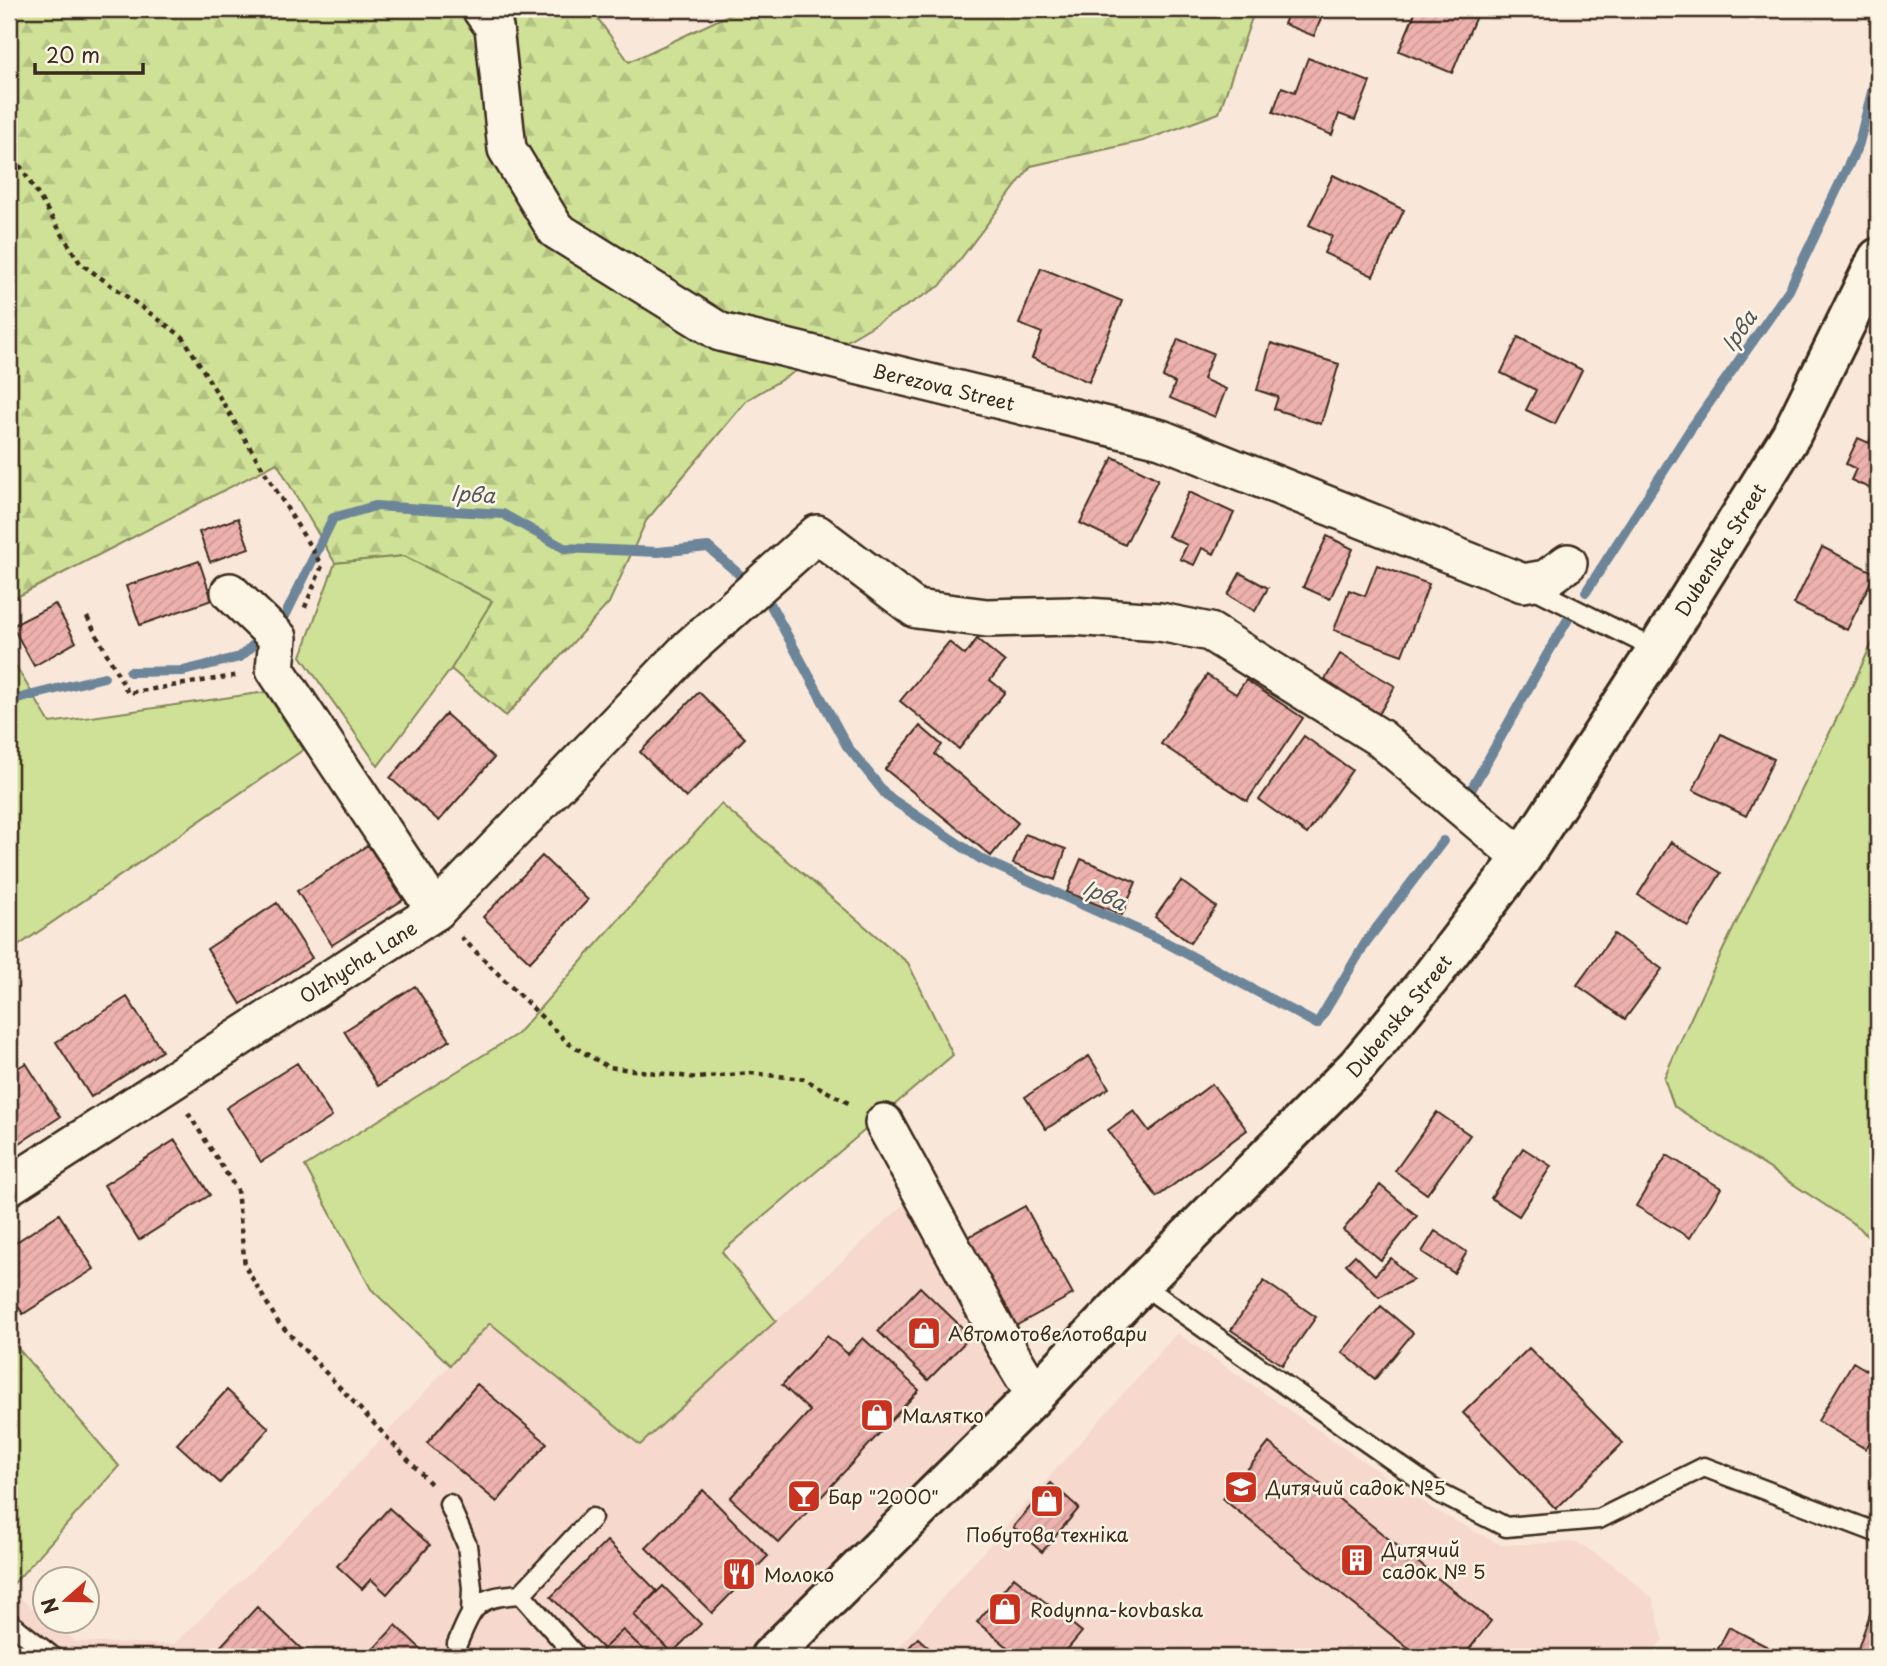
<svg xmlns="http://www.w3.org/2000/svg" width="1887" height="1666" viewBox="0 0 1887 1666" font-family="'Playpen Sans',sans-serif">
<style>
.built{fill:#f6d8cd}
.forest{fill:url(#forest-firs);stroke:#84865a;stroke-width:2}
.garden{fill:#cee196;stroke:#84865a;stroke-width:2}
.lines{fill:none;stroke-linecap:round;stroke-linejoin:round}
.stream{stroke:#6d8599;stroke-width:10}
.building{fill:url(#building-hatch);stroke:#3b2a1e;stroke-width:2}
.lane-casing{stroke:#3b2a1e;stroke-width:23}
.street-casing{stroke:#3b2a1e;stroke-width:42}
.secondary-casing{stroke:#3b2a1e;stroke-width:44}
.path{stroke:#3b2a1e;stroke-width:4.5;stroke-dasharray:5 5;stroke-linecap:butt}
.lane{stroke:#fcf5e5;stroke-width:18}
.street{stroke:#fcf5e5;stroke-width:37}
.secondary{stroke:#fcf5e5;stroke-width:38}
.labels{text-anchor:middle;dominant-baseline:central;stroke-width:5;stroke-linejoin:round;paint-order:stroke}
.street-label{font-size:19px;fill:#3b2a1e;stroke:#fcf5e5}
.poi-label{font-size:19px;fill:#3b2a1e;stroke:#fcf5e5;text-anchor:start}
.water-label{font-size:21px;font-style:italic;fill:#54585c;stroke:#fcf5e5}
</style>
<defs>
<pattern id="forest-firs" width="22" height="20" patternUnits="userSpaceOnUse" patternTransform="scale(1.75)"><rect width="22" height="20" fill="#cee196"/><path d="M5 1l3.5 6h-7zM16 11l3.5 6h-7z" fill="#b2c181"/></pattern>
<pattern id="building-hatch" width="6" height="6" patternUnits="userSpaceOnUse" patternTransform="scale(1.75)"><rect width="6" height="6" fill="#eeb2ae"/><path d="M-1 1l2-2M0 6l6-6M5 7l2-2" fill="none" stroke="#cd9995"/></pattern>
</defs>
<rect width="100%" height="100%" fill="#f9e8da"/>
<filter id="ink" filterUnits="userSpaceOnUse"><feTurbulence type="fractalNoise" baseFrequency=".0143" numOctaves="2"/><feDisplacementMap in="SourceGraphic" scale="14" xChannelSelector="R" yChannelSelector="G"/><feConvolveMatrix kernelMatrix="1 2 1 2 8 2 1 2 1" color-interpolation-filters="sRGB"/></filter>
<g filter="url(#ink)">
<path class="built" d="M920 1190 1035 1395 770 1657H9V1589L45 1618 46 1620 49 1621 77 1642 174 1644 308 1517 490 1322 640 1445Z
M1177 1333 1433 1509 1501 1545 1577 1542 1614 1565 1653 1599 1663 1639 1649 1657H1173L1160 1646 1152 1657H890Z"/>
<path class="forest" d="M9 9H591L629 62 741 9H1255L1219 113 1143 141 1031 166 940 286 747 400 646 521 609 603 506 716 451 669 491 602 404 556 335 563 277 463 9 601Z"/>
<path class="garden" d="M404 556 492 601 451 669 378 766 301 656 335 563Z
M1878 630V1249L1860 1228 1674 1106 1664 1078C1730 926 1810 781 1878 630Z
M9 655 50 723 266 692 303 750 9 952Z
M721 804 908 963 953 1055 722 1252 776 1321 640 1445 490 1323 450 1365 371 1289 305 1166 517 1034Z
M9 1338 119 1466 9 1589Z"/>
<g class="lines">
<path class="stream" d="M1586 592 1690 430 1789 290 1859 143 1878 68
M768 600 847 746 887 796 981 859 1165 942 1317 1024 1366 942 1443 841
M286 614 333 518 375 506 503 514 564 548 658 552 708 547 741 576
M130 672 183 671 240 657 258 641
M9 701 104 677
M1471 790 1548 653 1570 616"/>
</g>
<path class="building" d="M1290 9H1325L1314 36 1284 24Z
M1406 9H1479L1452 73 1399 51 1415 13Z
M1308 58 1370 82 1355 120 1339 114 1332 135 1273 112 1282 87 1295 92Z
M1333 175 1404 210 1373 276 1324 253 1332 236 1309 225Z
M1041 268 1122 301 1089 382 1032 358 1042 333 1019 324Z
M1518 337 1582 370 1555 424 1526 410 1536 390 1501 373Z
M1178 339 1213 353 1203 379 1226 389 1215 417 1170 398 1175 383 1163 377Z
M1271 343 1339 364 1321 424 1274 409 1278 397 1257 390Z
M1875 427 1878 429V492L1851 480 1856 469 1846 464 1858 438 1869 443Z
M1113 457 1158 479 1125 545 1080 523Z
M1189 492 1234 513 1214 554 1202 548 1194 565 1180 559 1187 545 1168 536Z
M238 518 249 548 210 562 199 532Z
M1327 536 1353 549 1330 599 1303 587Z
M1822 547 1875 573 1847 630 1794 604Z
M199 561 212 600 140 625 126 586Z
M1377 565 1429 584 1402 655 1334 630 1349 590 1365 596Z
M1240 573 1268 588 1255 611 1228 595Z
M55 604 76 642 34 666 12 626Z
M977 639 1005 662 990 680 1005 692 959 749 900 701 949 642 965 655Z
M1340 654 1395 686 1377 718 1321 686Z
M1207 675 1236 694 1246 680 1303 718 1247 801 1161 744Z
M699 692 745 738 686 798 640 752Z
M446 714 494 758 439 821 390 778Z
M920 726 942 745 935 754 1018 823 991 856 885 769Z
M1721 734 1774 759 1746 816 1693 790Z
M1304 736 1352 770 1307 834 1259 800Z
M1025 834 1066 849 1055 880 1013 864Z
M1671 842 1721 873 1688 926 1638 895Z
M368 845 403 900 332 945 297 891Z
M542 856 588 900 530 962 483 917Z
M1081 859 1136 882 1122 915 1067 892Z
M1181 881 1216 907 1190 943 1155 917Z
M277 903 312 958 241 1004 207 949Z
M1614 934 1662 969 1625 1019 1577 985Z
M415 986 450 1040 378 1086 344 1031Z
M127 997 162 1051 91 1097 56 1042Z
M1089 1056 1109 1088 1046 1129 1025 1097Z
M26 1063 60 1117 9 1150V1073Z
M297 1063 332 1117 261 1162 226 1108Z
M1212 1084 1247 1130 1157 1197 1108 1130 1134 1111 1149 1131Z
M1437 1112 1470 1135 1427 1194 1395 1171Z
M175 1140 210 1195 139 1240 104 1185Z
M1523 1148 1551 1166 1519 1216 1491 1198Z
M1667 1155 1721 1188 1690 1238 1636 1206Z
M1380 1185 1417 1216 1381 1260 1343 1230Z
M1025 1206 1073 1294 1012 1328 963 1240Z
M59 1214 94 1269 23 1314 9 1291V1247Z
M1435 1231 1467 1252 1454 1273 1422 1252Z
M1355 1255 1375 1275 1391 1258 1413 1280 1379 1297 1346 1264Z
M1264 1281 1316 1317 1282 1365 1231 1330Z
M920 1287 971 1336 928 1380 878 1331Z
M1381 1306 1413 1333 1375 1379 1342 1352Z
M827 1336 848 1354 863 1338 919 1390 779 1543 730 1498 810 1411 782 1385Z
M1529 1348 1623 1443 1556 1509 1463 1413Z
M1853 1362 1878 1377V1427L1866 1449 1818 1421Z
M477 1384 547 1443 497 1502 427 1443Z
M227 1390 269 1428 220 1483 177 1444Z
M1269 1443 1491 1621 1463 1657H1419L1223 1499Z
M1051 1483 1079 1508 1042 1552 1013 1527Z
M703 1490 768 1556 712 1613 646 1548Z
M389 1508 430 1545 387 1594 371 1579 362 1589 337 1566Z
M607 1541 657 1591 634 1615 672 1653 668 1657H651L623 1630 603 1649 551 1597Z
M1014 1577 1082 1632 1061 1657H1020L977 1622Z
M663 1586 701 1624 672 1653 634 1615Z
M1877 1594 1878 1657H1855Z
M257 1607 310 1657H232L221 1646Z
M396 1625 425 1653 421 1657H366Z
M1729 1627 1787 1657H1714Z
M623 1630 651 1657H595Z
M918 1638 939 1657H900Z"/>
<g class="lines">
<g class="lane-casing">
<path id="lane" d="M1529 586 1657 650
M1141 1284 1439 1493 1506 1527 1599 1519 1704 1467 1878 1533
M449 1504 467 1545 472 1588 471 1612
M521 1594 577 1657
M9 1622 53 1657
M457 1644C474 1604 476 1597 521 1594L592 1518"/>
</g>
<g class="street-casing">
<g id="street">
<path id="s1" d="M481 9 494 27 507 149 556 230 720 332 1161 439 1523 583 1546 579 1568 563"/>
<path d="M436 911 690 647 817 534 916 609 987 618 1072 616 1160 622 1210 632 1380 738 1522 858"/>
<path d="M884 1123 1003 1342 1035 1395"/>
<path id="s2" d="M9 1186 436 911 275 669 278 638 230 592"/>
</g>
</g>
<g class="secondary-casing">
<g id="secondary">
<path id="s3" d="M770 1657 1035 1395 1141 1284 1357 1066 1431 977 1522 858 1657 650 1791 435 1878 258"/>
</g>
</g>
<path class="path" d="M9 148 80 263 183 337 322 566 303 612
M87 617 128 693 240 675
M461 937 568 1043 608 1067 698 1078 750 1073 804 1079 852 1105
M188 1113 237 1190 245 1266 278 1322 432 1485"/>
<use href="#lane" class="lane"/>
<use href="#street" class="street"/>
<use href="#secondary" class="secondary"/>
</g>
</g>
<defs>
<g id="shop-square" transform="scale(1.75)"><rect x="-9" y="-9" width="18" height="18" rx="4" fill="#c8321e" stroke="#fcf5e5"/><path d="M-5-2.5h2.3a2.7 3.5 0 0 1 5.4 0H5L5.5 6h-11ZM-1.5-2.5h3a1.5 2.3 0 0 0-3 0Z" fill="#fff"/></g>
<g id="school-square" transform="scale(1.75)"><rect x="-9" y="-9" width="18" height="18" rx="4" fill="#c8321e" stroke="#fcf5e5"/><path d="M0-5L7-2L0 1L-7-2ZM-4 1L0 2.5L4 1V4Q0 6-4 4Z" fill="#fff"/></g>
<g id="bar-square" transform="scale(1.75)"><rect x="-9" y="-9" width="18" height="18" rx="4" fill="#c8321e" stroke="#fcf5e5"/><path d="M-6-5H6L.8 .8V4.5H3.5V6h-7V4.5H-.8V.8Z" fill="#fff"/></g>
<g id="building-square" transform="scale(1.75)"><rect x="-9" y="-9" width="18" height="18" rx="4" fill="#c8321e" stroke="#fcf5e5"/><path d="M-4-6H4V6H1V3H-1V6H-4ZM-2.5-4.3h1.7v1.8h-1.7ZM.8-4.3h1.7v1.8H.8ZM-2.5-1h1.7V.8h-1.7ZM.8-1h1.7V.8H.8Z" fill="#fff"/></g>
<g id="restaurant-square" transform="scale(1.75)"><rect x="-9" y="-9" width="18" height="18" rx="4" fill="#c8321e" stroke="#fcf5e5"/><path d="M-5-6h1v4h1v-4h1v4h1v-4h1v5L-1.5 .5V6h-2V.5L-5-1ZM5-6V6H3V1.5H1.5Q1.5-4 5-6Z" fill="#fff"/></g>
</defs>
<g fill-rule="evenodd">
<use href="#shop-square" x="924" y="1333"/>
<use href="#shop-square" x="877" y="1415"/>
<use href="#school-square" x="1241" y="1487"/>
<use href="#bar-square" x="804" y="1496"/>
<use href="#shop-square" x="1047" y="1501"/>
<use href="#building-square" x="1357" y="1560"/>
<use href="#restaurant-square" x="739" y="1574"/>
<use href="#shop-square" x="1005" y="1609"/>
</g>
<g class="labels">
<g class="street-label">
<text stroke="none"><textPath href="#s1" startOffset="663">Berezova Street</textPath></text>
<text stroke="none"><textPath href="#s3" startOffset="1465">Dubenska Street</textPath></text>
<text stroke="none"><textPath href="#s2" startOffset="415">Olzhycha Lane</textPath></text>
<text stroke="none"><textPath href="#s3" startOffset="898">Dubenska Street</textPath></text>
</g>
<g class="poi-label">
<text x="948" y="1333">Автомотовелотовари</text>
<text x="902" y="1415">Малятко</text>
<text x="1266" y="1487">Дитячий садок №5</text>
<text x="828" y="1496">Бар "2000"</text>
<text x="1047" y="1534" text-anchor="middle">Побутова техніка</text>
<text x="1382" y="1549">Дитячий<tspan x="1382" dy="22">садок № 5</tspan></text>
<text x="764" y="1574">Молоко</text>
<text x="1030" y="1609">Rodynna-kovbaska</text>
</g>
<g class="water-label">
<text transform="translate(1738 330) rotate(-55)">Ірва</text>
<text transform="translate(473 493) rotate(4)">Ірва</text>
<text transform="translate(1105 894) rotate(24)">Ірва</text>
</g>
</g>
<rect width="1887" height="1666" fill="none" stroke="#fcf5e5" stroke-width="35"/>
<rect x="18" y="18" width="1852" height="1631" fill="none" stroke="#3b2a1e" stroke-width="2.5" filter="url(#ink)"/>
<g transform="translate(66 1600) rotate(250)"><circle r="33" fill="#fcf5e5" stroke="#afa495" stroke-width="2"/>
<path d="M0-5L12 26L0 18L-12 26Z" fill="#c8321e"/>
<text y="-10" font-size="19" font-weight="bold" text-anchor="middle" fill="#3b2a1e">N</text>
</g>
<path d="M35 63v10h108v-10" fill="none" stroke="#3b2a1e" stroke-width="3.5"/>
<text x="46" y="63" font-size="21" fill="#3b2a1e" stroke="#fcf5e5" stroke-width="5" paint-order="stroke">20 m</text>
</svg>
